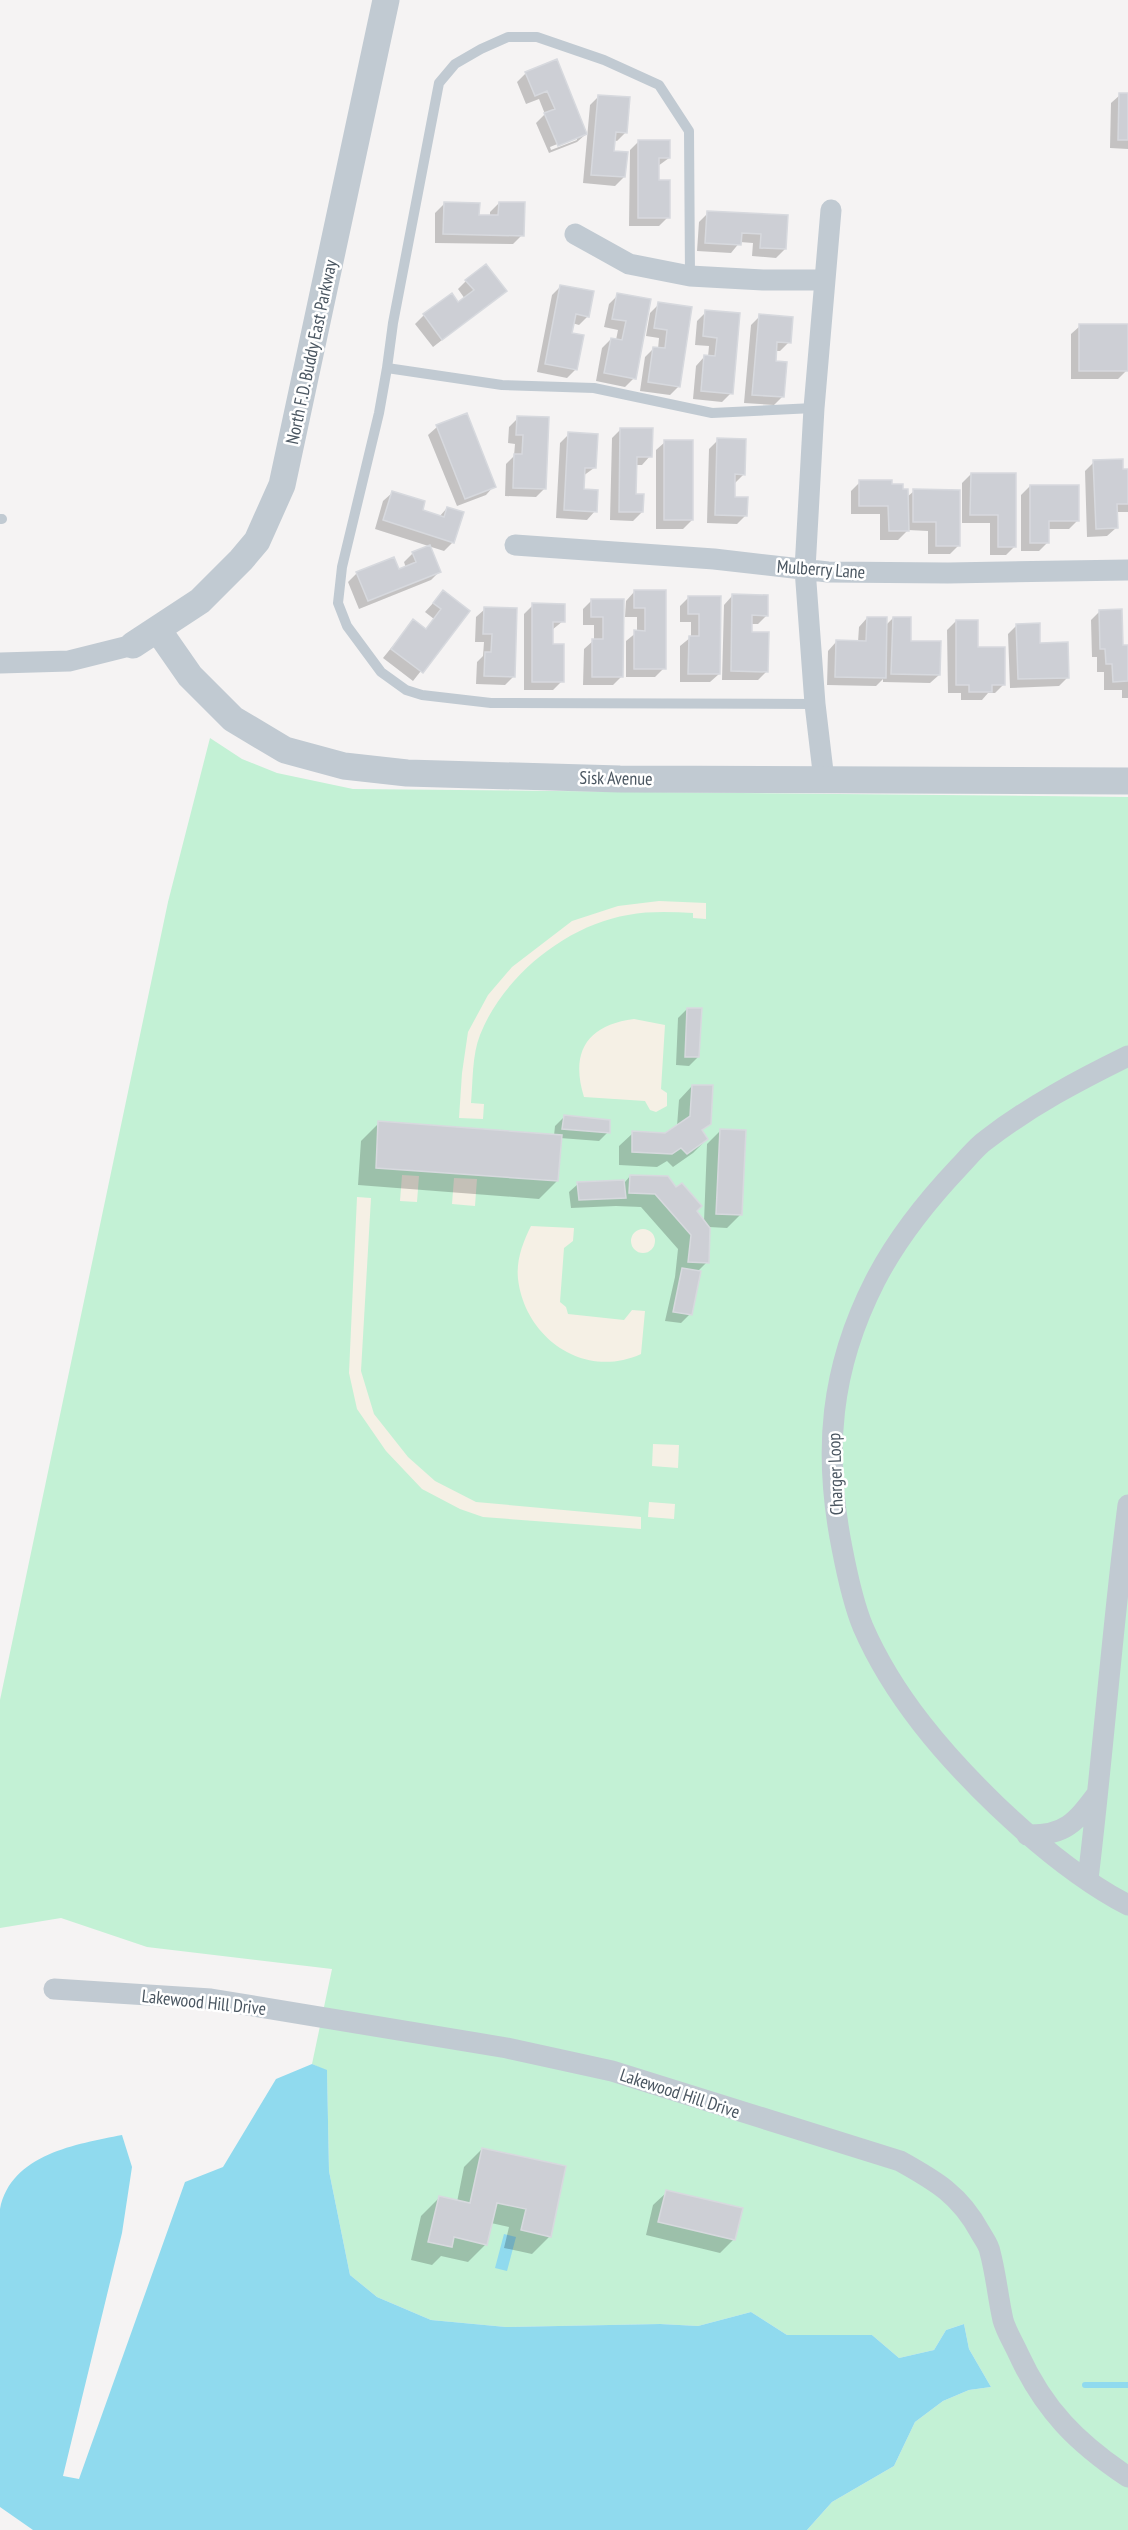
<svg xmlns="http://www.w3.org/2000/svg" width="1128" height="2530" viewBox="0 0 1128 2530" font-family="'PT Sans Narrow',sans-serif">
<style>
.green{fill:#c3f1d5}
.sand{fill:#f5f0e5}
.water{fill:#90daee}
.shadow{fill:#0003;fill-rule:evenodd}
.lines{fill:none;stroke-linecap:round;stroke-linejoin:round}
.stream{stroke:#90daee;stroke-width:6}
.building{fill:#cdcfd5;stroke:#d7d9de;stroke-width:1.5}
.service{stroke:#c1cad2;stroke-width:10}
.minor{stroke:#c1cad2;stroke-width:21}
.tertiary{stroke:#c1cad2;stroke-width:27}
.labels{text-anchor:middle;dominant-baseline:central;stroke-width:5;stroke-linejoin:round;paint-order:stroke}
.street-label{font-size:18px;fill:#4a5661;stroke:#fff}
</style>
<rect width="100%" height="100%" fill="#f5f3f3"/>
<path class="green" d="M210 738 242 759 277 773 353 789 1128 797V2530H807L832 2502 894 2466 915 2422 943 2401 969 2390 991 2387 969 2349 964 2324 946 2330 934 2350 899 2358 872 2335H787L751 2312 698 2326 660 2324 506 2327 431 2320 377 2297 350 2275 329 2171 327 2071 312 2064 332 1969 147 1947 61 1918 0 1928V1700L168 902Z"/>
<path class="sand" d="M659 901 706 903V919L693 918V913C671 912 649 911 628 915 567 925 503 976 480 1035 472 1055 473 1081 471 1103L484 1104 483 1119 459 1118 462 1073 468 1032 488 995 512 967 572 921 618 906Z
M634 1019 665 1025 661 1089 667 1093V1106L656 1112 650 1110 645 1101 584 1097C570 1052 587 1025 634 1019Z
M402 1175 419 1176 417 1202 400 1201Z
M454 1178 477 1179 475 1206 452 1204Z
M357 1197 371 1198 361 1371 374 1414 408 1457 435 1481 476 1502 641 1517V1529L483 1517 460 1509 422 1489 386 1451 357 1409 349 1373Z
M531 1226 574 1228 573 1241 564 1248 560 1302 566 1307 568 1314 624 1320 632 1310 645 1311 641 1354C584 1380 525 1338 518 1279 516 1260 523 1242 531 1226Z
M631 1241a12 12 0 1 1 24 0a12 12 0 1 1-24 0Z
M653 1444 679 1445 678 1468 652 1466Z
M649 1502 675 1504 674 1519 648 1517Z"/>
<path class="water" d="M312 2064 327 2070 329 2171 350 2275 377 2297 431 2320 506 2327 660 2324 698 2326 751 2312 787 2335H872L899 2358 934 2350 946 2330 964 2324 969 2349 991 2387 969 2390 943 2401 915 2422 894 2466 832 2502 807 2530H33L0 2507V2209C11 2154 77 2144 122 2135L132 2167 122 2233 63 2476 79 2479 185 2182 223 2167 276 2079Z
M504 2234 516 2237 507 2271 495 2268Z"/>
<path class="shadow" d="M556 61 586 134 577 142 549 153 536 123 545 114 539 99 526 104 517 82 526 73ZM577 136V140L551 150 550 147Z
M1120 95H1128V149L1110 148 1111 103Z
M599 96 626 132 617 141 613 140 612 152 624 177 615 186 583 183 590 105Z
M639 141 669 158 658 166V182L668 217 659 226H629L630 150Z
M499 203 522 235 513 244 435 243V213L444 204 478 216H490V212Z
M708 213 786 217 785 249 776 258 752 256 753 243 740 242 731 253 697 251 699 222Z
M466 281 505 291 433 347 415 324 424 315 458 304 465 299 458 289Z
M561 286 588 316 579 325 572 323 570 334 576 369 567 378 537 372 552 295Z
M618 295 649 300 634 378 625 387 596 381 602 348 611 339 616 340 618 330 604 327 609 304Z
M659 304 690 308 679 386 670 395 640 391 645 357 654 348 658 349 659 338 646 336 650 313Z
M706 312 738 315 731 393 722 402 693 399 696 366 704 357H708L709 346 695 345 697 321Z
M760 316 789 342 780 351H775L774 362 783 396 774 405 744 403 751 325Z
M1080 326 1127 370 1118 379H1071V334Z
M518 418 545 488 536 497 505 496 506 464 514 456 515 444 508 443 509 427Z
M437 427 494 486 486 495 457 506 428 435Z
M621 429 650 456 642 465H635V495L642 512 633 521 610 520 612 438Z
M569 434 594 468 583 476 582 491 595 511 587 520 556 518 560 443Z
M718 440 744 474 735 483 733 498 746 515 737 524 707 523 709 449Z
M665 442 692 520 683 529H656V450Z
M1094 462 1128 471V512H1116V528L1107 536 1087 537 1085 471Z
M971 474H1015V546L1006 555H990V523H962V483Z
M860 482 890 486 902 490 907 497 914 491 958 546 950 554H928V531L908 530 898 540H880V514H851V491Z
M1030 486 1078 520 1069 529H1048V542L1039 551H1021V495Z
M392 493 421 511 439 517 447 508 453 542 444 551 375 529 383 501Z
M413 553 440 571 431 580 359 609 348 582 357 573 398 571 406 568 404 562Z
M443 592 468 611 413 681 383 658 413 621 425 630 434 619 425 612Z
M634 592H665L664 668 655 677H626V641L637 632V617H625L626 601Z
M732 596 767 615 758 624H751V633L767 671 758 680H722L724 605Z
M689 597H719V674L710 682H680V646L691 637V622H680V606Z
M592 600H622V676L613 685H583L584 649 594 640V625H583V609Z
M533 605 563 621 552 630V645L562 681 553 690H524V614Z
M485 609 514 676 505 685 476 684 477 662 483 656 484 642H475L476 617Z
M1100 611 1121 647H1128V698H1122V690H1104V672H1097V657H1092L1091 620Z
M867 618 886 625 893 618 909 642 939 675 930 683 883 682V679L876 686 827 685 828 651 836 642H858L859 627Z
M956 621 1004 684 995 693H988L982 700H961V693H948L947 630Z
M1017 625 1068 677 1059 686 1010 688 1008 634Z
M687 1009 698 1057 689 1066 676 1065 678 1018Z
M692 1086 709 1123 701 1131 707 1139 693 1153 673 1167 667 1161 657 1167 619 1165V1146L633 1133 666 1134 677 1126 679 1100Z
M564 1117 608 1132 599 1141 560 1138 557 1181 539 1199 358 1185 361 1141 379 1123 554 1136 555 1126Z
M721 1130 740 1215 727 1228 709 1227 707 1262 697 1272 690 1314 681 1323 665 1321 675 1277 678 1249 641 1207 616 1206 571 1208 569 1192 578 1184 625 1182 630 1176 695 1211 704 1222 707 1144Z
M482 2149 550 2236 532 2254 504 2248 509 2227 491 2223 486 2244 468 2262 441 2256 432 2265 411 2260 421 2216 439 2198 457 2202 464 2167Z
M667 2192 734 2239 720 2253 646 2235 653 2205Z"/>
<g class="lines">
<path class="stream" d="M1085 2385H1128"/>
</g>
<path class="building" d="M557 59 587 134 558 146 544 113 555 109 547 91 535 96 525 72Z
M1119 93H1128V140H1118Z
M598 95 630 97 627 133 616 132 614 151 628 152 625 177 591 175Z
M638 140H670V158H659V180H670V218H638Z
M444 202 480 203 479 215H498L499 202H525L524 236 443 234Z
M707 211 788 215 786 249 760 248 761 234 742 233 741 245 705 243Z
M486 264 507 291 442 340 423 314 452 293 458 302 474 290 465 280Z
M560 285 594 291 589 317 576 314 572 333 584 335 577 370 545 364Z
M617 293 651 299 636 379 604 373 611 338 622 340 626 321 612 319Z
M658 302 692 307 680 387 648 382 653 347 665 348 667 330 654 328Z
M705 310 740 313 733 394 701 391 704 355 715 356 717 338 703 336Z
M759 314 793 317 791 343 777 342 776 361 787 362 784 397 752 395Z
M1079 324H1128V371H1079Z
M467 413 496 487 465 499 436 425Z
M517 416 549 417 546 489 513 488 514 454H522L523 435H516Z
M620 428H653L652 457H637L636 494H644L643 512H619Z
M568 432 598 434 596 468H585L584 489 598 490 597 512 564 510Z
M717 438 746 439 745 475 735 474V497H748L747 516 715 515Z
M664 440H693V520H664Z
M1123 459V469H1128V504H1117L1118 528 1096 529 1093 460Z
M971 473H1016V547H998V515H970Z
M859 480H892V484H903V489H908L909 531H889L888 506H859Z
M1030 485H1079V521H1049V543H1030Z
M913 489 960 490V546H936V522H913Z
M392 491 425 501 423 510 444 517 447 507 464 512 454 543 383 520Z
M430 545 441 572 368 601 356 572 394 557 399 569 416 562 412 552Z
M443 590 470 611 423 673 391 649 413 619 426 629 441 609 433 603Z
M634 590H666V669H634V630L645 631V608H634Z
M732 594 768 595V616L752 615V632H769L768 672 731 671Z
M688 596H721L720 674H688L689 636H699V614H688Z
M591 599H624L623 677H592V639H603V617H591Z
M532 603 565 604V622H553V644H564V682H532Z
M484 607 517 608 515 677 484 676 485 652H491L492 634H483Z
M1122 609 1123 645H1128V681L1113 682 1112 664H1106L1105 649H1100L1099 610Z
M867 617H887L886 678 835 677 836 640 866 641Z
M893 617H911V641H941L940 675 891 674Z
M956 620H978V647H1005V685H992V692H969V685H956Z
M1040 623V643L1068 642 1069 678 1018 679 1016 624Z
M687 1008H702L699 1057H685Z
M692 1085H713L711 1124 702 1130 708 1139 687 1154 681 1148 672 1154 632 1152V1131L665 1133 690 1116Z
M564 1115 610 1120V1133L562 1129Z
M378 1121 562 1135 558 1181 376 1168Z
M720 1129 746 1130 742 1215 716 1214Z
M630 1175 668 1176 676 1187 682 1183 702 1206 697 1211 710 1228 709 1263 688 1262 691 1235 655 1194 629 1193Z
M624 1180 626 1198 579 1200 577 1182Z
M682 1268 701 1271 692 1315 673 1312Z
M482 2148 566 2166 551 2237 521 2230 526 2209 497 2203 487 2245 454 2237 452 2247 428 2242 439 2196 470 2203Z
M666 2190 743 2208 735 2240 658 2222Z"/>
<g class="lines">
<path class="service" d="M387 368 393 323 439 83 455 64 481 49 508 37H537L604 60 659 85 689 131 690 276
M814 408 712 413 594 388 502 385 387 368 379 413 342 567 338 603 347 626 381 672 406 690 422 695 491 703 815 704
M0 519H2"/>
<path class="minor" d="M575 234 629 264 690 276 763 280H825
M515 545 714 559 828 572 948 573 1128 570
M0 663 69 661 133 645
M824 780 815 704 805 569 814 408 831 210
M1128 1056C1079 1080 1030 1106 986 1140 976 1147 968 1158 959 1167 926 1202 897 1238 875 1281 830 1369 823 1452 842 1548 847 1574 853 1603 863 1627 893 1696 944 1755 997 1806 1036 1843 1080 1880 1128 1905
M1027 1835C1065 1836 1076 1822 1097 1794
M1088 1879C1103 1755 1112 1630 1128 1505
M54 1989 211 1999 507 2048 612 2071 900 2161C936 2181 960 2195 980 2232 984 2239 989 2245 990 2252 996 2274 998 2298 1003 2320 1006 2331 1013 2342 1018 2353 1044 2410 1077 2443 1128 2477"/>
<path class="tertiary" d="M158 630 190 676 233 719 285 750 344 766 407 773 620 779 1128 781
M133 645 200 601 241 560 257 541 282 485 386 0"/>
</g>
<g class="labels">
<g class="street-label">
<text transform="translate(311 352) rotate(-78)">North F.D. Buddy East Parkway</text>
<text transform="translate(821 569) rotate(4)">Mulberry Lane</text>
<text transform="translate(616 778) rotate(1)">Sisk Avenue</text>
<text transform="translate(835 1474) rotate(-92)">Charger Loop</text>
<text transform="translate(204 2002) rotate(6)">Lakewood Hill Drive</text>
<text transform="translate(680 2093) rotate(18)">Lakewood Hill Drive</text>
</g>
</g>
</svg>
